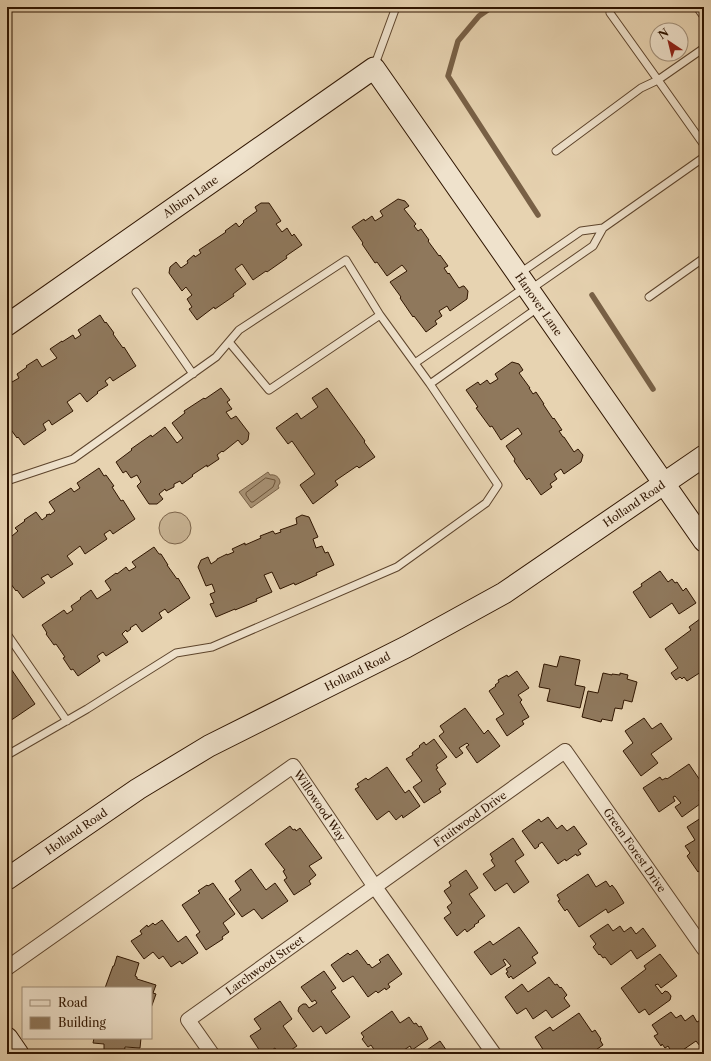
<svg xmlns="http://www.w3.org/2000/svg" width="711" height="1061" viewBox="0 0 711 1061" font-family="'Libre Caslon Text',serif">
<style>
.green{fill:#c8b393;stroke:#7c644a}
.water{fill:#a89275;stroke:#786046}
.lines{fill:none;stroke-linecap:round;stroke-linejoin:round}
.shore{stroke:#6c543a;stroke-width:1}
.stream{stroke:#786046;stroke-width:5.5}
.building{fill:#8f785c;stroke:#2f1500}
.lane-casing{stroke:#5d442c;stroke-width:9}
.street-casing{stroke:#5d442c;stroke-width:16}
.secondary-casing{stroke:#2f1500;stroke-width:23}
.lane{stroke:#efe2cc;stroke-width:7}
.street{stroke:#efe2cc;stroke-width:14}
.secondary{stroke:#efe2cc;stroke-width:21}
.labels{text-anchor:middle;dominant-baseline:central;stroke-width:3;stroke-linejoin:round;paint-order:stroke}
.street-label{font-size:11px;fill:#2f1500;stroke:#efe2cc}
</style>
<rect width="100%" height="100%" fill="#e7d3b1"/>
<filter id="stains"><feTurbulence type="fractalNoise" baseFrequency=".005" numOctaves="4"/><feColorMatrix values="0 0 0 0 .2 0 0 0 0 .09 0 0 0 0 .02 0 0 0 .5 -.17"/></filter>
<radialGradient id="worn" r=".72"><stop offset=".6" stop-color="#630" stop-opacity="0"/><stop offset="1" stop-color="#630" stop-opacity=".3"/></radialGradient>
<path class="green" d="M159 528a16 16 0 1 1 32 0a16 16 0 1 1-32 0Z"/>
<path class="water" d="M268 472 270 475C275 474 280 477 280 483L278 486 279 488 251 508 239 492Z"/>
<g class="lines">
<path class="shore" d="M266 478 275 480V482L273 487 253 502H251L246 495V493Z"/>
<path class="stream" d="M492 7 479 16 458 41 448 76 538 215
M592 295 653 389"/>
</g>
<path class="building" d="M398 199 405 201 409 206 404 209 416 224 414 226 418 231 421 229 429 240 428 241 439 256 440 255 448 266 444 268 448 274 449 273 459 288 463 286H464L468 291 467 299 450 311 447 306 439 311 442 316 435 321 437 324 426 332 414 316 413 317 400 298 401 297 390 282 407 271 402 265 387 276 377 262 375 263 362 244 363 243 352 227 364 219 365 221 372 216 375 221 383 216 380 211Z
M261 203H269L281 221 276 224 282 232 287 228 292 236 294 234 302 245 286 256 287 258 267 272 266 271 253 280 242 264 235 269 246 284 233 294 234 296 215 309 214 307 197 320 189 309 192 307 187 299 192 295 186 287 182 291 169 273 170 267 176 262 181 268 188 263 187 261 194 255 195 257 201 253 199 250 226 232 225 231 236 223 239 227 244 222 243 221 257 211 255 207Z
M100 315 105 323 106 322 114 333 113 334 123 348 124 347 136 366 113 381 110 377 105 381 108 385 97 392 98 393 87 402 80 393 67 402 73 411 52 425 49 420 43 424 46 430 24 445 18 437 17 438 9 427 10 426 7 421V380L9 378 12 382 19 378 17 374 27 367 26 366 37 359 42 367 57 358 50 349 62 341V342L73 335 75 339 81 335 78 330Z
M512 362 519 364 523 370 519 373 530 388H529L533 394 536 392 544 404H543L553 419 554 418 562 430 559 431 563 437H564L574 452 578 449 583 455 581 462 564 474 561 469 554 474 557 479 550 484 552 487 541 495 529 478 527 480 514 461 515 459 506 446 522 434 518 428 501 440 492 426 490 427 476 408 478 407 466 390 478 382 480 385 487 380 490 384 498 379 495 374Z
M221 388 230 400 227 402 232 409 226 412 231 419 236 416 249 433 248 440 242 445 238 440 223 452 222 451 217 455 219 459 207 467V465L192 475 193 476 182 484 180 481 174 484V487L166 491 165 489 159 494 163 499 157 504H149L137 486 141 482 137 475 131 478 126 471 123 473 116 462 132 450 131 449 151 435 152 437 165 427 177 443 183 438 172 423 185 413 184 411 204 398 205 399Z
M327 388 365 441 364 442 375 457 359 468 357 466 335 481 338 485 313 504 300 485 315 474 292 441 288 444 276 428 297 413 301 419 318 407 312 398Z
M99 468 104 476 106 475 114 486 112 487 121 501 123 500 135 519 113 534 110 530 104 534 107 539 85 554 80 546 67 556 73 564 51 578 48 574 41 578 45 583 23 598 17 590 16 591 8 580 10 578 7 574V533L9 532 12 536 18 531 15 528 25 521 24 520 36 512 42 520 47 516 46 515 50 514V515L55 511 49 502 71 488 74 492 80 488 77 483Z
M302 515 309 517 318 537 313 539 316 548 322 546 325 553 328 552 334 565 316 573 317 575 295 585 294 583 280 589 272 572 264 575 272 592 256 599 257 601 235 610V609L216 617 210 604 214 603 210 594 215 592 212 584 206 586 198 567 201 560 208 557 211 564 217 560V559L227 554V555L234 552 232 549 245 543V545L261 538 260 536 273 531 275 534 281 532 280 530 297 524 296 518Z
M154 547 159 554H161L168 565H167L177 579 178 578 190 598 168 613 165 609 159 613 162 618 142 632 136 624 130 628 131 629 127 632 126 630 122 634 128 642 106 656 103 652 97 656 100 661 78 676 73 669 71 670 63 658 65 657 56 644 54 645 46 634 47 633 42 625 64 610 67 614 73 610 71 606 81 599 80 598 91 590 97 599 111 590 105 581 116 573 117 574 126 567 129 571 136 567 132 562Z
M660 571 668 582 672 579 675 583 677 582 683 591 686 588 696 603 679 614 672 603 650 618 633 592 642 586 641 584Z
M704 616V670L687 681 684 677 682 679 680 677 676 680 671 673 678 668 665 649 691 630 689 627Z
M560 656 580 660 575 685 585 687 580 708 547 701 550 689 539 687 544 664 557 667Z
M7 663 35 704 7 723Z
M517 671 529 688 518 695 522 700 520 702 529 717 522 721 524 724 507 736 496 719 504 714 489 691 496 686 495 685 499 682 498 680 507 675 508 677Z
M603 673 612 675V674L620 675V673L628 675 627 679 637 682 632 702 624 700 622 709 615 708 612 721 602 719 601 722 582 717 588 691 598 693Z
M465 708 484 734 488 730 500 746 477 763 466 747 469 745 467 743 459 748 463 753 456 758 439 736 444 732 440 726Z
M644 718 652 729 661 723 672 739 651 754 658 763 641 776 623 751 633 743 625 731Z
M434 739 447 757 436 765 438 768 436 769 446 784 439 789 441 792 424 803 413 787 422 781 406 759 413 755 412 753 420 747 419 746 424 742 426 745Z
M689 764 704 786 699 790 704 798V801L682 817 675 807 681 803 675 796 673 797 675 801 659 812 643 788 660 777 662 780 666 778 667 779Z
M387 767 405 793 409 790 420 806 403 818 402 815 396 820 389 811 377 820 355 789 359 787 357 784 366 778 368 780Z
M704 816V868L698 872 687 856 690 853 685 846 695 840 687 827Z
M548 817 557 829 562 825 567 831 574 826 587 844 578 850 581 854 577 856 576 854 566 861 565 859 558 864 542 842 538 845 539 846 535 849 522 831 539 819 541 822Z
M290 826 293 830 295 829 296 831 300 828 322 858 309 866 316 875 309 881 311 884 294 895 284 880 287 878 283 871 285 870 265 844Z
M513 838 524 855 515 861 529 882 514 893 507 883 495 891 483 874 495 866 491 860 493 859 490 854Z
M251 869 266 890 275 883 288 901 262 919 254 909 242 917 229 899 241 890 235 881Z
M466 870 478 888 469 894 485 916 478 921 479 922 474 925 475 926 467 932 465 929 457 936 444 918 451 913 447 907 452 903 444 891 451 886 449 882Z
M588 874 596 887 606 881 610 887 612 885 616 890 624 903 608 913 606 909 579 927 567 909 565 911 558 901 560 900 557 895Z
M213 883 235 914 223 923 229 932 222 937 223 939 206 950 196 935 200 932 182 905 200 893 198 891 207 885 208 886Z
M162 920 178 942 186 936 198 953 182 964 180 961 171 967 163 956 159 959 153 952 144 959 131 941 142 934 140 931 147 925 148 927 153 923 155 925Z
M608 924 613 931 620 926 624 932 631 927 636 934 643 928 656 946 637 959 631 950 611 965 605 957 603 958 600 954 599 955 593 947 596 944 590 936Z
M519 927 538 953 532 957 536 963 513 979 511 976 509 978 506 973 508 972 506 969 511 966 505 959 503 960 506 965 491 975 474 952 490 941 493 945Z
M357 950 368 965 369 964 372 968 381 962 379 960 388 954 402 974 388 984 390 987 386 990 385 988 378 993 376 991 368 997 353 976 343 982 331 965 348 953 350 955Z
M660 954 677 976 661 988 658 984 655 985 662 994 665 991 668 992 671 996 670 1000 649 1015 645 1009 639 1013 621 988 646 969 644 966Z
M117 956 139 963 135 976 137 977V979L156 985 153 993 156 994 151 1008V988H105L113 966H114Z
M324 971 336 988 331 991 350 1017 326 1034 321 1026 313 1032 298 1011 299 1007 303 1004H306L309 1008 317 1003 315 1000 312 1002 301 987Z
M549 977 555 985 557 984 560 988 561 987 567 995 564 998 570 1006 552 1018 546 1010 533 1019 526 1008 517 1014 505 997 522 984 528 992Z
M280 1001 292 1019 283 1026 297 1046 285 1054H279L275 1048 266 1054H262L250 1036 261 1029 254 1019Z
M392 1011 400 1023 409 1017 414 1024 416 1023 419 1027 421 1026 428 1039 412 1050 410 1046 398 1054H377L371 1045 368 1047 362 1039 364 1037 361 1033Z
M671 1012 676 1018 681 1015 685 1021 693 1015 697 1022 704 1018V1044L700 1046 696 1041 677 1054H673L668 1046 665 1048 662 1044 661 1046 654 1036 658 1034 652 1025Z
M579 1013 592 1032 595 1030 601 1039 600 1040 603 1045 590 1054H550L549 1053 546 1054 535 1037 550 1027 553 1031Z
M94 1038H141L140 1048 125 1047 124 1054H104V1044L93 1043Z
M440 1041 449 1054H425L424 1052Z"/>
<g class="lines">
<g class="lane-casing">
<path id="lane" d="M697 7 704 17
M704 48 658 80 704 145
M374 67 396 7
M556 151 641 88 658 80 610 13
M520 273 581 231 603 228
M531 289 593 246 603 228 704 157
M136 292 193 374
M649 297 704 258
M415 363 524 288
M430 384 539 307
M7 481 73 459 216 357 239 330 346 260 380 315 269 390 229 342
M7 634 67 721
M7 751 9 754 87 709 176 653 212 647 397 567 486 503 498 485 430 384 380 315"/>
</g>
<g class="street-casing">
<g id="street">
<path id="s1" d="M7 968 293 766 375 887 494 1054"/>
<path id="s2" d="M212 1054 188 1020 565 751 704 949"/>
</g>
</g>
<g class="secondary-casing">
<g id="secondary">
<path id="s3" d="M7 325 374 68 704 541"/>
<path id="s4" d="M7 879 138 789 209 746 406 647 504 593 704 456"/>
<path d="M7 1038 18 1054"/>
</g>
</g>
<use href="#lane" class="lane"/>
<use href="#street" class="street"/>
<use href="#secondary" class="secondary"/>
</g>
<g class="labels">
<g class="street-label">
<text stroke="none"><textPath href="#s3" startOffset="224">Albion Lane</textPath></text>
<text stroke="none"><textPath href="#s3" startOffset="736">Hanover Lane</textPath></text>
<text stroke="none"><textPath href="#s4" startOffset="732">Holland Road</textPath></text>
<text stroke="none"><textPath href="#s4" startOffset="408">Holland Road</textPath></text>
<text stroke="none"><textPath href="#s1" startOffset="398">Willowood Way</textPath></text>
<text stroke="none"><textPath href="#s2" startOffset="388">Fruitwood Drive</textPath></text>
<text stroke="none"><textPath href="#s4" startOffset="84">Holland Road</textPath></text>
<text stroke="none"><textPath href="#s2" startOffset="626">Green Forest Drive</textPath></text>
<text stroke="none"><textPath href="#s2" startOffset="136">Larchwood Street</textPath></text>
</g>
</g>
<rect width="711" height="1061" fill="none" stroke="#e7d3b1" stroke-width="24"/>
<rect x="8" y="8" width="695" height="1045" fill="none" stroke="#2f1500" stroke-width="2"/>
<rect x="12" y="12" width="687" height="1037" fill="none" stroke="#2f1500"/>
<rect x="22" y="987" width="130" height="52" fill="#efe2cc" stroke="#a2907a"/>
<rect x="30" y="1000" width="20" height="6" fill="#efe2cc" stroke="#a2907a"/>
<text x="58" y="1007" font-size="12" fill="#2f1500">Road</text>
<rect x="30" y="1017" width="20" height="12" fill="#8f785c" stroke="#a2907a"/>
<text x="58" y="1027" font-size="12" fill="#2f1500">Building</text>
<g transform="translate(669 42) rotate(325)"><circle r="19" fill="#efe2cc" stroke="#a2907a"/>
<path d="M0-3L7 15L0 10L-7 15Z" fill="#8f2418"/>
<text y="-6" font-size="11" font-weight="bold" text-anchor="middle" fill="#2f1500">N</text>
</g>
<rect width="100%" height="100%" filter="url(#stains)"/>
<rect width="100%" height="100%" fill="url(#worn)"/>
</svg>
